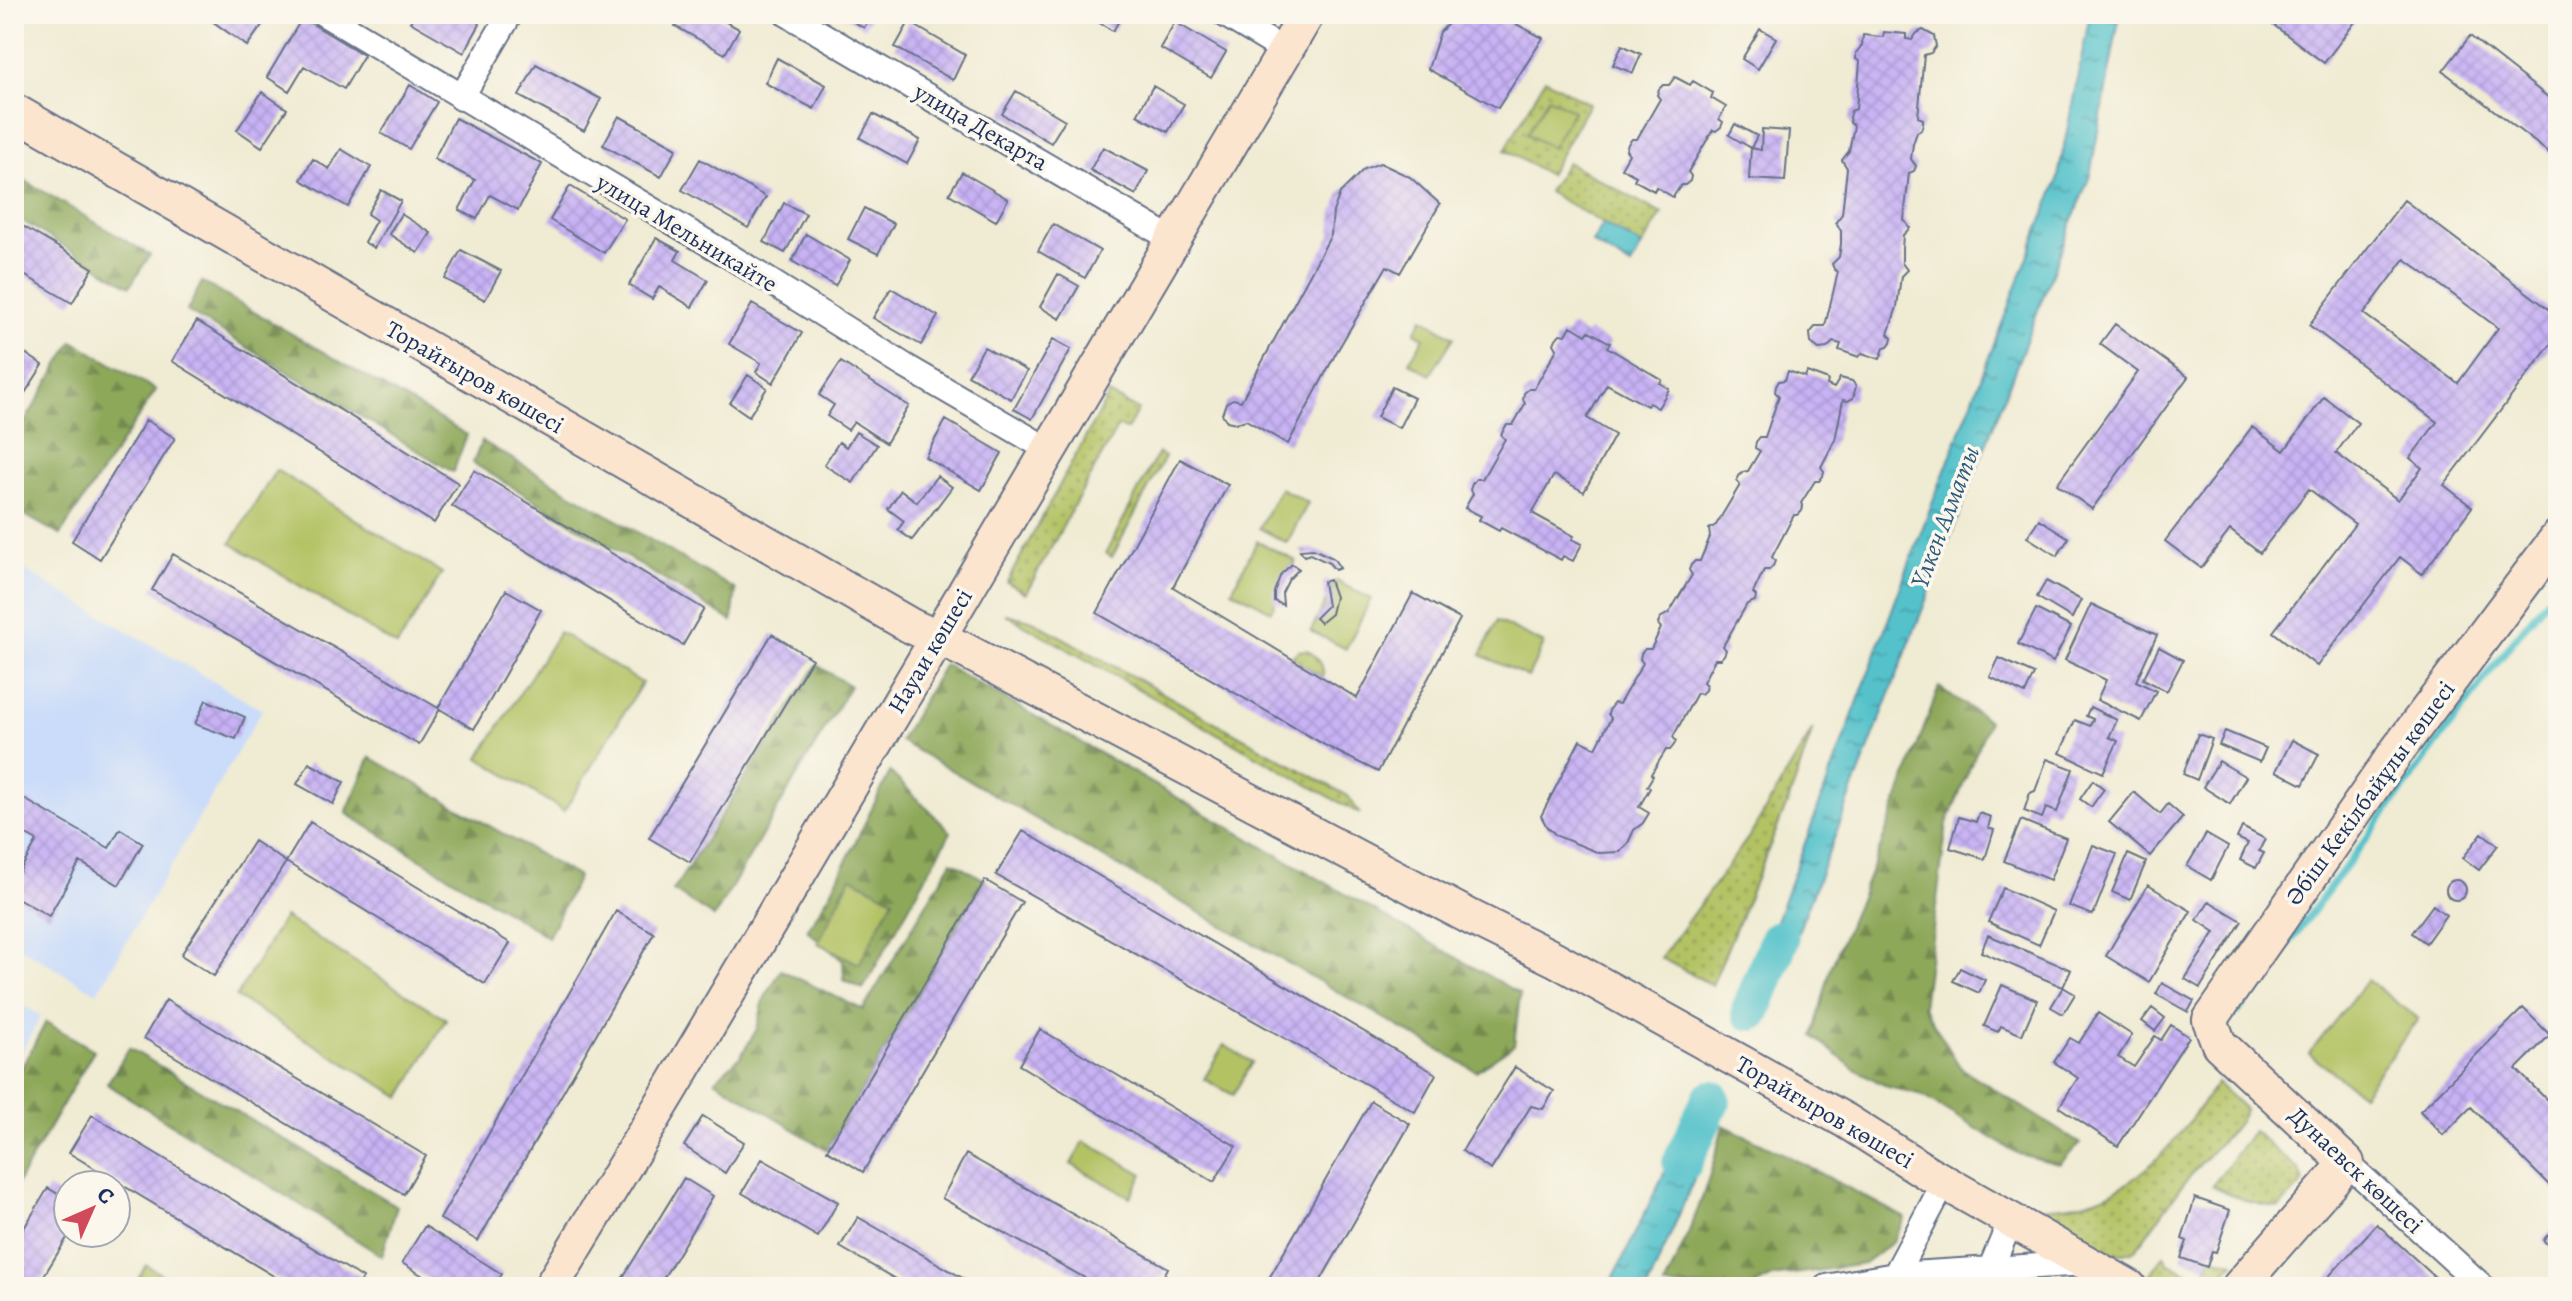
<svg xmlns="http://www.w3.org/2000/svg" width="2572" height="1301" viewBox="0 0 2572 1301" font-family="Alegreya,serif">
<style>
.built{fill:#cadcf9}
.grass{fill:url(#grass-dots);stroke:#677861;stroke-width:2}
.forest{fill:url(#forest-firs);stroke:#546c5c;stroke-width:2}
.park{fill:#b3c264;stroke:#677861;stroke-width:2}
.water{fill:url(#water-ripples);stroke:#387894;stroke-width:2}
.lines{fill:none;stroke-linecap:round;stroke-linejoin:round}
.stream{stroke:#55c2cb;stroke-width:7}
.river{stroke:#55c2cb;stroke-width:40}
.building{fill:url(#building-cross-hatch);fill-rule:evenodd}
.street-casing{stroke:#667187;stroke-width:28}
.secondary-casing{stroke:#667187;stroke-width:38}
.street{stroke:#fff;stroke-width:24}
.secondary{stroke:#fbe5cf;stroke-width:34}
.labels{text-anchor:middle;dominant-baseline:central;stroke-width:7;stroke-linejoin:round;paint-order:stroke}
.street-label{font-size:24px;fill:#1b2f5e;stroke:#fbf7ec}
.water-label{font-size:26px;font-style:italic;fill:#2c5b7f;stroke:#fbf7ec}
</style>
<defs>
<pattern id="grass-dots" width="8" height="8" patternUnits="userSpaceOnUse" patternTransform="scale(2)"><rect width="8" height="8" fill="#b3c264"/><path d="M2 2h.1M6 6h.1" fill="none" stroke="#919e56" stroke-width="1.8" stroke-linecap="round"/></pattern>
<pattern id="forest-firs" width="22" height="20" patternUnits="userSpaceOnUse" patternTransform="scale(2)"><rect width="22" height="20" fill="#8ea85a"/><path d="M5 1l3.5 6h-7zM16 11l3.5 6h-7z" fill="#73894e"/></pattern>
<pattern id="water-ripples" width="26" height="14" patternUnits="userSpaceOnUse" patternTransform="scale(2)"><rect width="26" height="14" fill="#55c2cb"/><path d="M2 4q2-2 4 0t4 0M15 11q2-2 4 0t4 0" fill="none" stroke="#469ea8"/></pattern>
<pattern id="building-cross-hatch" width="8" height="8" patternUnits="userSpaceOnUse" patternTransform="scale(2)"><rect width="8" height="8" fill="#c8b2f4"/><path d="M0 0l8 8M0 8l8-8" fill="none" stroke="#ab99d4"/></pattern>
</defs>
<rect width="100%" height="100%" fill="#fbf7ec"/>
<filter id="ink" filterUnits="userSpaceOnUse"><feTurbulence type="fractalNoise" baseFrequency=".0125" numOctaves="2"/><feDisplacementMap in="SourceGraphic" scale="16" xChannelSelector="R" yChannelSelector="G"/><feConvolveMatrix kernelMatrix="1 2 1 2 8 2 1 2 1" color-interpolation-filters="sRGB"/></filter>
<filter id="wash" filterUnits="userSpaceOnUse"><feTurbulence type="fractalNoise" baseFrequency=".006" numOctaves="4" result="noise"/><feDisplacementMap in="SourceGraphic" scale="32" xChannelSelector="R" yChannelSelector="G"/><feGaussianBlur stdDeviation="1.8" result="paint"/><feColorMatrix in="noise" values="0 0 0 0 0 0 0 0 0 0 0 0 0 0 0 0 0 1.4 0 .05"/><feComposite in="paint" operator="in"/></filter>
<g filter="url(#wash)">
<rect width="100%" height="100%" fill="#f0ebd3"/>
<path class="built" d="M17 566 262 710 97 993 14 944V571Z
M14 1000 41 1016 14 1066Z"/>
<path class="grass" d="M1545 79 1589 104 1549 175 1505 150Z
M1567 162 1662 214 1642 246 1548 192Z
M1109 394 1138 410 1127 430 1118 426 1026 593 1007 582Z
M1158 453 1165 457 1112 557 1106 553Z
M1005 614 1031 620 1348 796 1360 814Z
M1307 650C1318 657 1324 664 1323 677L1291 658 1298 651Z
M1813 729 1790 797 1712 985 1661 958 1753 831Z
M2217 1083 2245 1109 2239 1122 2190 1175 2135 1250 2114 1255 2027 1209C2045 1207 2064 1207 2082 1203 2145 1188 2182 1132 2217 1083Z
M2253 1131 2298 1169 2304 1182 2279 1208 2249 1202 2212 1186Z
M2164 1255 2167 1262 2201 1280 2212 1257 2234 1262 2211 1286 2174 1287 2150 1275Z"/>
<path class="forest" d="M14 174 150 255 130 286 14 216Z
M202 282 467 435 453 472 187 311Z
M73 341 156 390 60 535 14 509V440Z
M482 441 736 590 732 621 473 463Z
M944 664 1520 994 1514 1045 1476 1071 900 741Z
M817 665 850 686 714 917 673 891Z
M1939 687 1989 721 1947 823 1923 1006 1960 1067 2080 1144 2059 1164 2019 1154 1919 1094 1888 1087 1853 1068 1813 1036 1831 967 1876 859Z
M370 757 578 877 548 937 346 813Z
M890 772 951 832 863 989 844 980 843 961 807 930 831 892Z
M952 861 985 880 827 1150 715 1080 740 1057 757 1029 764 999 781 970 863 1010Z
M46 1022 94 1050 14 1189V1082Z
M129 1048 397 1206 382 1256 107 1084Z
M1723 1125 1786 1155 1905 1218 1893 1242 1864 1264 1772 1277 1753 1287H1664C1690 1232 1710 1185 1723 1125Z"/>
<path class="park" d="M1548 97 1573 111 1552 148 1527 134Z
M1423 318 1454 337 1430 375 1409 362 1424 338 1415 332Z
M276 470 442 573 397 646 231 543Z
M1280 488 1308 503 1287 543 1259 528Z
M1257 541 1296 561 1271 611 1232 590Z
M1336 581 1371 599 1346 649 1311 631Z
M1497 621 1544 644 1528 677 1481 655Z
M559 632 642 683 564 811 479 758Z
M851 877 893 899 859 964 818 943Z
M284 917 446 1019 401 1097 236 997Z
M2367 980 2419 1019 2362 1094 2309 1054Z
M1224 1045 1252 1062 1233 1095 1204 1079Z
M1084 1141 1143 1174 1130 1197 1071 1164Z
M146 1265 183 1287H133Z"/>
<path class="water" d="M2090 14H2120L2090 175 1781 976 1759 991 1760 966 1770 937 1921 532 2057 182Z
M1603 224 1642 246 1631 266 1592 243Z
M1705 1113 1711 1140 1648 1287H1609L1686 1128Z"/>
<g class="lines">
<path class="stream" d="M2238 1012 2510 645 2558 586"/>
<path class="river" d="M1751 1011 1779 940
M1682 1163 1711 1100"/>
</g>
<g id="blocks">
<path class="building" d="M206 14H270L247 46 205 16Z
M415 14H463L480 24 464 53 410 22Z
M682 14H711L739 29 725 54 675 26Z
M840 14H872L864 28Z
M1084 14H1123L1113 31Z
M1457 14H1497L1543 38 1498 108 1428 69 1440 32Z
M2259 14H2361L2324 63Z
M302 18 364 55 344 89 304 66 289 91 267 77Z
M909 22 965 55 953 80 895 47Z
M1175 22 1226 52 1211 78 1160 48Z
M1760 29 1776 38 1758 69 1742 59Z
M1923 30 1934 36 1936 46 1931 53 1924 55 1918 117 1923 119V124L1921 130 1917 132 1913 144 1911 159 1916 166 1914 171 1909 173 1904 220 1910 228 1903 235 1902 249V263L1907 270 1901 276 1897 307 1888 334 1892 338 1891 343 1888 347 1884 348 1880 359 1862 353 1859 357 1839 350 1841 344 1833 342 1827 348 1819 349 1811 343 1810 333 1816 326H1825L1838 272 1834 269 1832 264 1839 257 1841 244V231L1836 222 1842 214 1847 168 1842 160 1849 151 1854 126 1850 123 1849 117 1851 111 1856 109 1860 62 1856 59V53L1862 45 1863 35 1883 37 1884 32 1906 34V39L1912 40 1917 33Z
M2470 36 2558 105V160L2443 71Z
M1622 45 1641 54 1633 73 1613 65Z
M777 58 826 85 814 109 765 83Z
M536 64 601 99 584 131 519 96Z
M1675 77 1690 85 1693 81 1713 93 1711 98 1726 107 1719 119 1723 122 1721 127 1716 131 1713 130 1688 172 1691 176 1690 181 1685 185H1681L1673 197 1656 187 1654 191 1634 180 1636 176 1621 168 1629 154 1626 150 1628 144 1632 139H1637L1660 99 1657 95 1659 89 1663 85H1669Z
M410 85 437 102 409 149 381 133Z
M1153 86 1184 104 1168 132 1137 115Z
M1016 91 1065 120 1051 143 1002 114Z
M262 92 287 109 262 147 237 130Z
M873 114 920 140 907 164 860 138Z
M619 116 677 148 661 177 603 145Z
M455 118 542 164 518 210 490 195 477 219 459 210 475 180 434 159Z
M1735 124 1757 136 1751 148 1761 150 1762 129 1789 131 1785 181 1749 179 1751 148 1729 135Z
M1103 147 1148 171 1136 195 1090 170Z
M341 149 371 167 348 207 301 180 313 159 329 169Z
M700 159 766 197 748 228 682 190Z
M1380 163 1410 177 1440 204 1400 273 1387 266 1336 353 1288 444 1246 420 1236 423 1227 421 1222 414 1226 403 1233 399 1241 401 1331 235 1333 212 1340 193 1364 169Z
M962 172 1008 199 996 221 949 194Z
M570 186 625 219 604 253 550 220Z
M381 190 401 201 374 248 364 242 376 220 367 214Z
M2404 200 2558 316V335L2444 485 2472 507 2422 574 2400 557 2317 666 2273 632 2355 524 2309 489 2260 553 2230 530 2201 568 2165 541 2252 427 2284 451 2324 397 2358 423 2336 453 2398 500 2422 468 2410 458 2437 422 2309 325ZM2405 259 2498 328 2458 383 2364 314Z
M784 203 806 214 785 253 764 242Z
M864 208 894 224 878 254 848 239Z
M401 214 431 233 418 253 389 234Z
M14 221 93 268 72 303 14 269Z
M1053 224 1100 251 1085 278 1038 251Z
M806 234 850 260 835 286 792 261Z
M656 238 680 251 675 260 708 280 692 307 659 287 652 299 629 285Z
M461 250 501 271 485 300 445 279Z
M1058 274 1079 286 1060 319 1040 307Z
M891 288 938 316 921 345 873 318Z
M752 304 802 333 773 383 756 372 761 363 729 344Z
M197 321 458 483 434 523 172 361Z
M2115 324 2188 377 2092 509 2057 484 2138 372 2100 344Z
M1571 326 1586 335 1589 331 1610 343 1607 347 1662 380 1660 383 1669 389 1658 408 1649 403 1647 406 1607 384 1587 418 1615 435 1584 492 1554 475 1532 513 1574 536 1572 539 1582 544 1573 561 1563 556 1561 560 1501 528 1499 531 1479 520 1481 516 1465 508 1473 494 1470 490 1472 484 1476 479H1482L1505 439 1501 435 1504 429 1507 425H1513L1525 404 1523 399 1524 393 1529 389H1534L1557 349 1554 344 1556 339 1560 334 1566 335Z
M1053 339 1071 349 1032 419 1014 409Z
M14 346 43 365 14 410Z
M984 347 1027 371 1011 399 968 375Z
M841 362 909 406 886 443 854 422 848 430 827 416 834 405 819 395Z
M1788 371 1805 377 1807 372 1828 380 1827 385 1834 388 1840 378 1852 381 1856 386 1853 398 1848 401 1843 400 1835 440 1821 467 1824 471 1823 476 1819 481H1815L1801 503 1803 507 1802 511 1798 515H1794L1772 557 1775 561 1773 566 1769 570H1764L1753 593 1756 596 1755 601 1747 604 1723 646 1726 650 1724 655 1720 659H1715L1703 682 1706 685 1705 690 1701 694 1697 693 1673 737 1676 741 1674 745 1670 750H1666L1651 774 1653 776 1647 786 1650 788 1639 807 1649 813 1643 823 1634 830 1628 843 1620 852 1599 853 1557 836 1547 827 1541 816 1580 740 1596 748 1611 718 1608 714 1610 708 1614 703 1619 704 1643 663 1640 659 1641 654 1645 649H1651L1661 628 1658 624 1660 618 1669 613 1692 575 1689 570 1691 565 1695 561H1700L1710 537 1709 529 1716 525 1740 485 1737 481 1739 476 1743 472 1748 471 1760 451 1755 448 1756 442 1760 437H1765L1779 396 1775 392 1776 386 1779 381 1785 380Z
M748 375 767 388 749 416 730 403Z
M1392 387 1414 398 1399 428 1377 417Z
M146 420 175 438 100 559 72 541Z
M946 420 1002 453 981 490 925 457Z
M856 432 877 445 853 483 824 465 839 442 846 447Z
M1180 459 1228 485 1173 587 1357 698 1413 593 1460 619 1378 772 1330 748 1097 613Z
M474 470 704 609 683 645 452 506Z
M937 476 952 487 912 540 898 530 904 521 888 509 901 490 917 502Z
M2039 519 2069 538 2057 556 2027 537Z
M1313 549 1333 558 1340 568 1335 570 1329 563 1310 554 1304 556 1300 550Z
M173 554 440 709 419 745 152 590Z
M1292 564 1299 569 1289 579 1282 593 1283 605 1274 601V592L1281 574Z
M1329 580 1335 597 1331 614 1320 623 1315 618 1327 606 1323 582Z
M2046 581 2081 600 2072 618 2037 597Z
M506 590 541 610 474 729 438 708Z
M2091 604 2157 635 2136 681 2156 691 2141 721 2097 700 2106 680 2065 660Z
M2036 609 2071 627 2053 662 2018 644Z
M772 634 812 659 690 862 649 838Z
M2159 647 2183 660 2167 691 2143 679Z
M1999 658 2034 674 2025 694 1990 677Z
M206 700 245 717 236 739 195 724Z
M2090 707 2117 720 2109 737 2118 741 2103 773 2060 753 2075 720 2090 726 2093 719 2086 716Z
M2225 731 2266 748 2260 762 2219 745Z
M2198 734 2212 739 2197 780 2183 774Z
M2292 740 2319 754 2303 785 2276 771Z
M2047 759 2073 769 2057 812 2046 808 2042 818 2024 811 2030 793 2035 791Z
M2219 761 2246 777 2230 804 2203 787Z
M309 763 344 782 333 804 297 784Z
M2093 780 2104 789 2091 807 2080 799Z
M2134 792 2160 814 2168 804 2183 817 2150 856 2109 822Z
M14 793 109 848 120 829 143 843 119 885 80 862 49 916 14 896V881L37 841 14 828Z
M1979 813 1991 817 1988 828 1994 830 1985 859 1950 848 1959 817 1976 822Z
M2021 820 2066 838 2050 880 2004 861Z
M310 822 510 943 485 984 286 862Z
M2242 827 2265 839 2259 851 2264 853 2256 868 2240 860 2248 843 2237 838Z
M1023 831 1436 1074 1415 1112 996 875Z
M2482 833 2498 845 2479 870 2463 858Z
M2206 834 2228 847 2211 880 2187 866Z
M254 841 286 862 214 976 181 955Z
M2093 845 2117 854 2093 915 2069 906Z
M2128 854 2146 862 2130 900 2112 892Z
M2446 890a10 10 0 1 1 20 0a10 10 0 1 1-20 0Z
M985 880 1022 902 863 1172 827 1150Z
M2148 885 2191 911 2149 982 2106 956Z
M2003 888 2054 911 2039 945 1988 922Z
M2209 901 2242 921 2200 988 2185 979 2215 932 2197 920Z
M2433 905 2446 915 2426 943 2412 933Z
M616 911 654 933 478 1241 440 1219Z
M1988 935 2071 970 2063 987 2075 994 2063 1014 2051 1007 2063 987 1981 952Z
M1960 968 1985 980 1979 993 1953 981Z
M2162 983 2194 1001 2188 1012 2156 994Z
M2002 985 2037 1000 2022 1035 2001 1026 1998 1032 1984 1026Z
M166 1000 426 1156 404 1194 144 1038Z
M2152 1008 2165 1018 2155 1031 2142 1021Z
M2523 1008 2550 1035 2516 1069 2555 1108 2558 1105V1194L2471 1107 2443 1135 2420 1111Z
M2098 1013 2132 1035 2118 1057 2134 1067 2155 1036 2161 1040 2171 1025 2189 1037 2118 1146 2059 1107 2078 1078 2054 1062 2070 1038 2079 1043Z
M1040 1029 1236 1146 1214 1182 1019 1065Z
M1515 1067 1554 1091 1543 1109 1531 1106 1491 1170 1462 1151Z
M1371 1101 1410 1124 1317 1287H1264Z
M92 1115 363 1278 358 1287H292L69 1153Z
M703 1116 744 1142 725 1173 684 1146Z
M966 1154 1168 1268 1158 1287H1101L942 1198Z
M762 1159 838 1202 818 1237 742 1193Z
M684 1178 713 1196 658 1287H617Z
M48 1188 68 1200 70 1233 37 1287H14V1245Z
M2195 1198 2230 1210 2216 1252 2212 1251 2207 1267 2181 1258 2187 1241 2182 1239Z
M858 1217 978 1287H909L840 1247Z
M2377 1224 2446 1287H2319Z
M2558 1224V1255L2543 1240Z
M425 1226 502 1274 494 1287H441L402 1263Z"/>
</g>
</g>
<g filter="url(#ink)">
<use href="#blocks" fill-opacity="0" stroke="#667187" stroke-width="2"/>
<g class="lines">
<g class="street-casing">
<path id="street" d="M324 14 731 257 905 366 1049 450
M787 14 1175 241
M1224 14 1285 51
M461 98 510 14
M2347 1163 2483 1287
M1990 1270 2011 1220
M1895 1275 1944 1183
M1826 1287 1895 1275 2087 1263"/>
</g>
<g class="secondary-casing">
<path id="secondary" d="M14 111 911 626 962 649 1472 918 1555 959 1846 1121 1928 1173 2129 1287
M551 1287 671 1089 1307 14
M2239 1287 2347 1163 2219 1044 2210 1020 2397 751 2558 537"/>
</g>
<use href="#street" class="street"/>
<use href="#secondary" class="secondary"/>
</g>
</g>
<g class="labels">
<g class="street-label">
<text transform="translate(981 127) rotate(30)">улица Декарта</text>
<text transform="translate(687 233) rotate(31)">улица Мельникайте</text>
<text transform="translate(475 377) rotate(30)">Торайғыров көшесі</text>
<text transform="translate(930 651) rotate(-59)">Науаи көшесі</text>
<text transform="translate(2370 793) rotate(-54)">Әбіш Кекілбайұлы көшесі</text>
<text transform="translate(1825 1112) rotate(30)">Торайғыров көшесі</text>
<text transform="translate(2356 1170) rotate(43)">Дунаевск көшесі</text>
</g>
<g class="water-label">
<text transform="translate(1945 517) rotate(-69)">Үлкен Алматы</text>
</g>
</g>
<rect width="2572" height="1301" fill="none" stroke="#fbf7ec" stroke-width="48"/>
<g transform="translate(92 1209) rotate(45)"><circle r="38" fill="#fbf7ec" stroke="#a1a7b3" stroke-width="2"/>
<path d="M0-6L14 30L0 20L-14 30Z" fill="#d1495b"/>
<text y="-12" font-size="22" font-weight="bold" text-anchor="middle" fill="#1b2f5e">С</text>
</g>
</svg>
